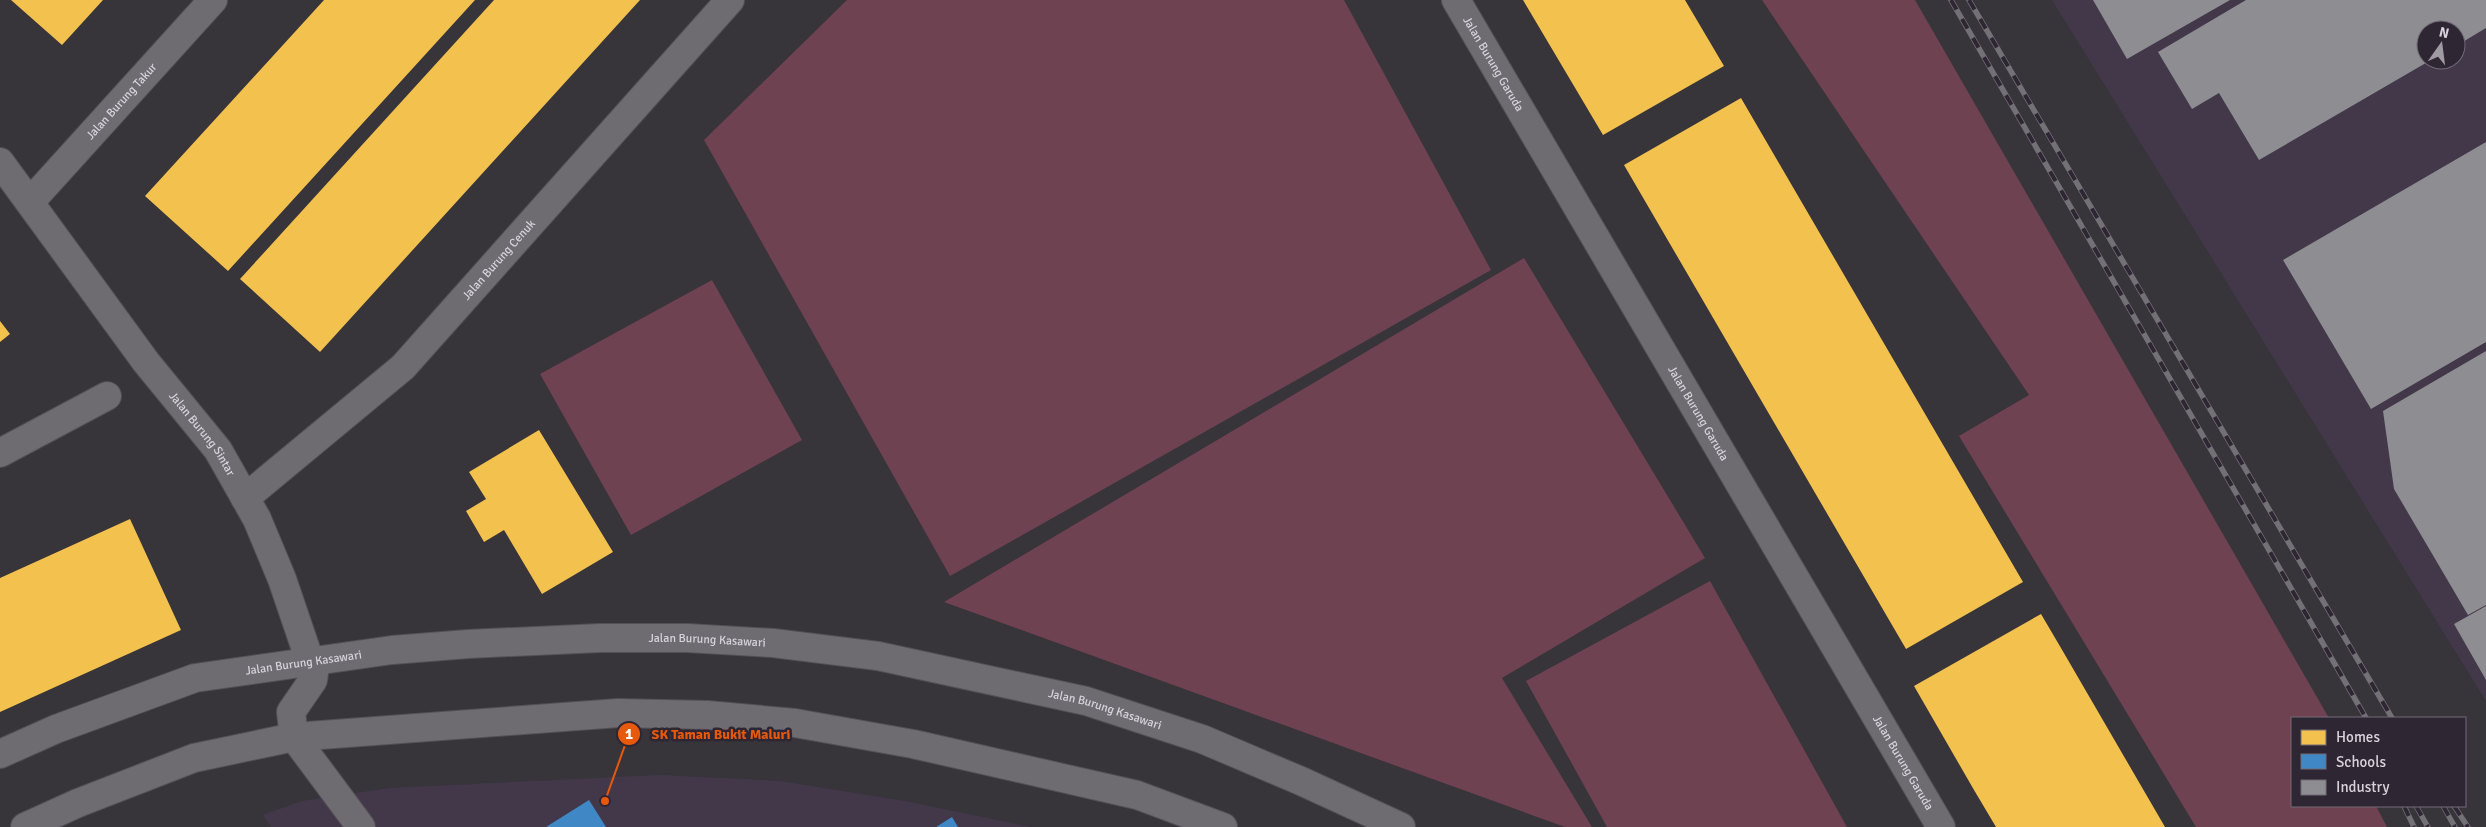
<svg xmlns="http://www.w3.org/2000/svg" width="2486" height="827" viewBox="0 0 2486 827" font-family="Signika,sans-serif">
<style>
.built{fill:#42384a;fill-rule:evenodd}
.green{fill:#6f4251}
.homes{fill:#f2c14e}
.schools{fill:#3f88c5}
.industry{fill:#8d8d92}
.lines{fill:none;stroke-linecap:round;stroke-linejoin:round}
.minor-casing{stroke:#545056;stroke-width:30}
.minor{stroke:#6f6c71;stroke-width:28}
.rail-casing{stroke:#737076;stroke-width:5.5}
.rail{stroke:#2e2633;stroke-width:4;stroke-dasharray:11;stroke-linecap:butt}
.labels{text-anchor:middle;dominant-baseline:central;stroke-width:5;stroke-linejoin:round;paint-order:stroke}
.street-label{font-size:12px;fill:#d7d2db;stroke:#2e2633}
.leader{fill:none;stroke:#e8590c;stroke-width:2}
.callout-dot{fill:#e8590c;stroke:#2e2633;stroke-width:2}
.mark-label{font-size:15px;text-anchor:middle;font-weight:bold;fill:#fff}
.callout-label{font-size:14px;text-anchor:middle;font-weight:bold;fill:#e8590c;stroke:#2e2633;stroke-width:5;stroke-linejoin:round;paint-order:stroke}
</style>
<rect width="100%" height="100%" fill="#37343a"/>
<path class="built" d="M2052 0H2486V701ZM2426 30H2456V60H2426Z
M659 775 780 781 905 801 1031 827H271L263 815 301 801 390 788Z"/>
<path class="green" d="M847 0H1344L1491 270 950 576 704 140Z
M1762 0H1915L2329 718H2292V806H2376L2387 827H2196L1959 436 2029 395Z
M1524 258 1705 558 1502 678 1592 827H1565L944 602Z
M712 280 802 440 631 535 540 374Z
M1710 581 1847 827H1607L1526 681Z"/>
<path class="homes" d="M11 0H103L62 45Z
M324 0H475L228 271 145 196Z
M494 0H640L320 352 240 279Z
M1523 0H1685L1724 66 1603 135Z
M1741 98 2023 582 1906 649 1624 165Z
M0 321 10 334 0 342Z
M539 430 613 552 542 594 504 530 484 542 466 511 486 499 469 472Z
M130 519 181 630 0 712V578Z
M2041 614 2061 648 2165 827H1996L1974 790 1914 686Z"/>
<path class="schools" d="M589 800 606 827H546Z
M952 817 958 827H936Z"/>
<path class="industry" d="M2093 0H2230L2127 59Z
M2246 0H2486V28L2456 46V30H2426V60H2431L2259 160 2219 93 2192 109 2158 52Z
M2486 142V342L2371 409 2283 260Z
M2486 351V605L2468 615 2394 489 2383 411Z
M2486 606V680L2454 624Z"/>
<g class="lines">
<g class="minor-casing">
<g id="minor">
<path id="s1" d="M1456 0 1941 827"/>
<path id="s2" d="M0 162 146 362 218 450 257 519 282 579 314 673 313 680 291 712 294 737 361 827"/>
<path id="s3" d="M30 202 213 0"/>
<path d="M0 453 107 396"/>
<path id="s4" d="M245 498 403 367 730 0"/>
<path id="s5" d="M0 754 56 729 195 678 392 650 468 644 600 638H687L773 643 878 656 1086 701 1202 739 1301 781 1401 827"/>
<path d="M25 827 78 803 194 758 294 737 618 713 707 715 795 723 913 744 1137 795 1223 827"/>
</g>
</g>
<use href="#minor" class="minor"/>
<g class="rail-casing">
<path id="rail" d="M1951 0 2366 718
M1969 0 2392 718
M2404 806 2414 827
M2416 806 2428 827
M2443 806 2455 827
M2454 806 2468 827"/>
</g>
<use href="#rail" class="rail"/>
</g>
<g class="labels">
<g class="street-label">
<text stroke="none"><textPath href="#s1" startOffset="74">Jalan Burung Garuda</textPath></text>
<text stroke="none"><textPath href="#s3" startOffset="136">Jalan Burung Takur</textPath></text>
<text stroke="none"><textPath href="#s4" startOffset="349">Jalan Burung Cenuk</textPath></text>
<text stroke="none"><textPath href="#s1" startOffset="479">Jalan Burung Garuda</textPath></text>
<text stroke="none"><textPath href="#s2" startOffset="339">Jalan Burung Sintar</textPath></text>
<text stroke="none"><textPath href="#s5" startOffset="724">Jalan Burung Kasawari</textPath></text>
<text stroke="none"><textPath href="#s5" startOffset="319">Jalan Burung Kasawari</textPath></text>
<text stroke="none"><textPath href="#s5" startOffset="1129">Jalan Burung Kasawari</textPath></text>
<text stroke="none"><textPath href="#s1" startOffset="884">Jalan Burung Garuda</textPath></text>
</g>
</g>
<path class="leader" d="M605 801L629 734"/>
<g class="callout-dot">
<circle cx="605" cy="801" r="5"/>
<circle cx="629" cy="734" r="12"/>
</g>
<g class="mark-label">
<text x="629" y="739">1</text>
</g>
<g class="callout-label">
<text x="721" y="739">SK Taman Bukit Maluri</text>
</g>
<rect x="2291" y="717" width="175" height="90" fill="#2e2633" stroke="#726b76"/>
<rect x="2301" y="730" width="25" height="15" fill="#f2c14e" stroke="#726b76"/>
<text x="2336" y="742" font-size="15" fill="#d7d2db">Homes</text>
<rect x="2301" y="754" width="25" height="15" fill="#3f88c5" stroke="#726b76"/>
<text x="2336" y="767" font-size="15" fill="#d7d2db">Schools</text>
<rect x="2301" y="780" width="25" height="15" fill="#8d8d92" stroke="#726b76"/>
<text x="2336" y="792" font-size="15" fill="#d7d2db">Industry</text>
<g transform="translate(2441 45) rotate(14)"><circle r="24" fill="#2e2633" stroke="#726b76"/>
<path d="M0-4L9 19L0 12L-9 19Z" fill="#9f9ba3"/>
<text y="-8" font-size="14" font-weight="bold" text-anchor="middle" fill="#d7d2db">N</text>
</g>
</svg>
